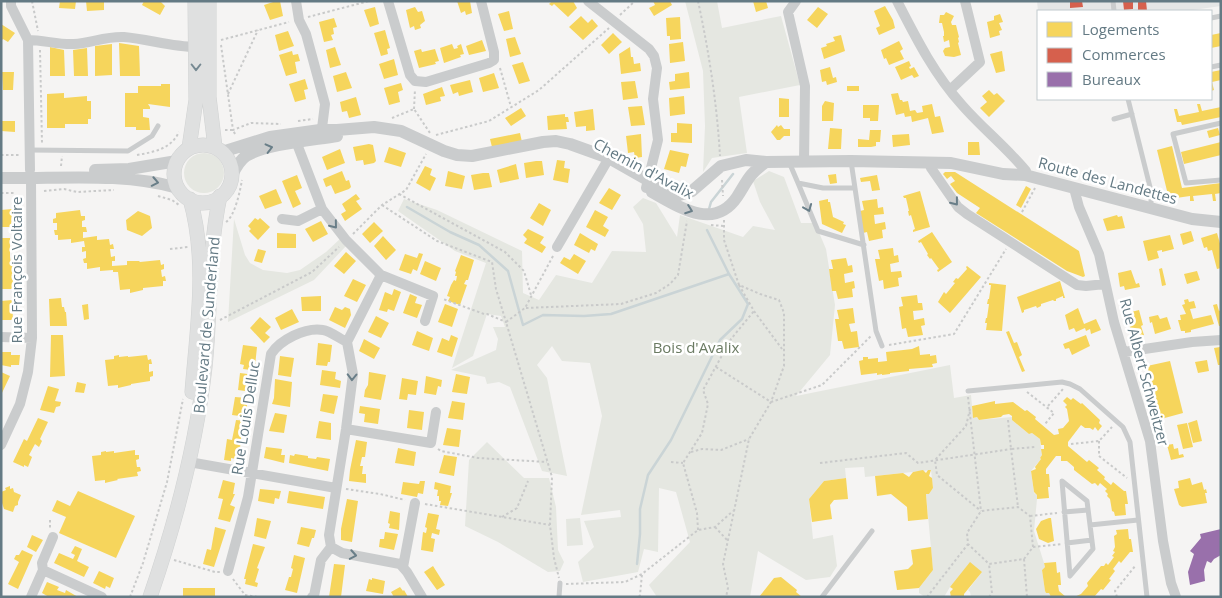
<svg xmlns="http://www.w3.org/2000/svg" width="1222" height="598" viewBox="0 0 1222 598" font-family="'Open Sans',sans-serif">
<style>
.built{fill:#e5e6e6}
.green{fill:#e5e7e1}
.homes{fill:#f6d55c}
.shops{fill:#d6604d}
.offices{fill:#9970ab}
.lines{fill:none;stroke-linecap:round;stroke-linejoin:round}
.stream{stroke:#cad4d6;stroke-width:2.5}
.secondary-casing{stroke:#d0d2d2;stroke-width:15}
.path{stroke:#c9caca;stroke-width:2;stroke-dasharray:2.5 2.5;stroke-linecap:butt}
.service{stroke:#cacccd;stroke-width:5}
.minor{stroke:#cacccd;stroke-width:10}
.tertiary{stroke:#cacccd;stroke-width:12}
.secondary{stroke:#dfe0e0;stroke-width:14}
.oneway{stroke:#768992}
.oneway2{stroke:#697e88}
.labels{text-anchor:middle;dominant-baseline:central;stroke-width:5;stroke-linejoin:round;paint-order:stroke}
.street-label{font-size:15px;fill:#647a84;stroke:#fff}
.park-label{font-size:15px;fill:#6b7b63;stroke:#fff}
</style>
<rect width="100%" height="100%" fill="#f5f4f3"/>
<path class="built" d="M1037 1H1221V6L1186 11H1038Z"/>
<path class="green" d="M685 1H717L722 28 781 16 800 85 739 97 747 153 712 158 703 172 705 126 703 71Z
M184 173a20 20 0 1 1 40 0a20 20 0 1 1-40 0Z
M769 171 784 177 801 223H815L826 249 835 305 830 355 796 396 950 365 954 398 971 395 973 418 977 417 979 420 1012 417V420L1029 434 1032 433 1040 439 1042 455 1040 458 1041 459 1031 471 1034 493 1037 495V499L1034 531 1044 563 1045 567 1042 570 1045 591 1046 593H1049L1051 597H971L970 592 968 590 982 572 950 587 944 597H925L919 593V588L933 570 926 494H929L933 488 931 470 865 477 864 467 845 468 846 478 824 481 809 499 813 539 833 535 837 566 830 577 806 580 758 551 750 597H657L649 585 690 542 676 492 659 488 658 552 644 549 638 572 583 582 578 562 594 547 584 521 621 517 620 510 581 515 602 416 590 363 562 361 552 346 537 365 547 378 567 476 542 471 510 387 499 382 487 384 485 377 451 370 496 350 498 339 493 327H505L501 316 487 314 473 356 452 368 486 263 455 251 398 211 404 199 437 210 522 251 523 293 539 300 556 275 592 283 612 251 646 252 643 224 633 207 643 198 656 203 677 237 680 215 743 237 753 226 775 230 760 202 753 181Z
M234 219 245 255 250 263 263 270 287 273 300 270 326 252 341 238 346 246 314 280 228 322Z
M487 442 524 478H549L556 507 558 550 564 562 560 571 548 572 498 542 465 526 469 460Z
M580 518 583 545 567 546 566 519Z"/>
<path class="homes" d="M60 1H76L75 9 59 8Z
M86 1H104V10L87 11Z
M144 1H160L165 6 160 15 142 5Z
M276 1H280L283 16 270 20 264 5Z
M457 1H470L472 13 466 15 465 11 461 13Z
M552 1H573L577 8 568 17 554 4 552 6 549 4Z
M653 1H670L672 5 654 16 649 8 655 5Z
M753 1H766L768 8 756 12Z
M885 6 893 20 895 28 879 35 876 28 880 26 874 11Z
M375 7 379 24 370 27 364 10Z
M415 7 418 12 422 11 425 21 420 25 421 28 415 30 414 26 410 28 406 10Z
M818 7 828 14 817 28 807 20Z
M509 11 513 29 504 31 498 14Z
M946 12 954 16 951 22 952 25H956L959 37 958 38 959 42 958 43 961 55 954 57 945 56 943 51 945 48 950 47 949 40 944 42 943 36H944V32L942 23H939L940 15H944Z
M1000 14 1003 22 999 23 1002 30 999 31 1000 35 990 38 987 22 994 20V16Z
M581 16 588 23 592 19 598 26 583 40 569 27Z
M680 17 681 39 670 40V36H667L666 18Z
M334 18 337 27 333 28 334 34 331 35 333 40 324 42 319 22Z
M1 24 15 33 8 42 3 39 1 41Z
M385 30 390 48 387 49 388 54 381 56 374 33Z
M288 31 294 46 279 51 275 35Z
M613 33 622 42 609 54 601 45Z
M1221 33V46L1211 48V35Z
M841 35 845 51 824 59 821 48 827 46 826 44 835 41 833 37Z
M515 37 521 54 510 57 506 39Z
M482 40 486 51 469 55 466 46Z
M899 41 903 49 900 51 904 59 889 65 886 58 884 59 881 50Z
M683 42 685 61 670 63 669 44Z
M119 43 139 46 140 76H120Z
M112 44V75L95 76V46Z
M452 44 454 49 458 48 457 46 461 44 464 54 460 55 461 57 444 63 440 48Z
M50 47 64 50 65 76H50Z
M335 47 341 65 330 68 326 50Z
M630 47 631 57H633L634 64 640 63 641 71 621 74 619 54Z
M87 48 88 76H74L73 50Z
M421 49 422 52 435 49 439 61 435 62 436 64 419 68 414 51Z
M292 51 293 55 298 54 300 61 295 62 297 73 286 76 279 55Z
M1002 51 1005 71 996 73 990 54Z
M394 59 398 75 384 79 379 64Z
M909 61 911 66 909 67 910 69 914 67 919 76 914 78 912 75 901 80 895 67Z
M523 62 530 81 519 84 512 65Z
M830 67 833 78 836 77 837 82 827 85 826 81 822 82 820 70Z
M1221 70V80L1212 82 1214 90 1211 91V72Z
M2 72H14L13 90H3Z
M346 72 352 88 337 92 333 76Z
M689 72 690 88 670 90 669 82 675 81V74Z
M494 73 499 88 483 92 479 78Z
M305 79 308 89 304 90 306 99 295 102 289 84Z
M470 80 473 92 459 96 458 92 453 94 450 85Z
M635 81 638 98 623 100 621 82Z
M401 83 403 90 398 92 400 102 389 105 384 88Z
M161 84H170V107L148 104 150 107V109H143V117L149 118 150 130H136V127H125V93H138V86H161Z
M847 86H859V91H847Z
M442 87 445 96 440 97 441 101 426 105 423 94Z
M989 90 994 95 997 93 1005 101 989 117 980 108 987 102 982 96Z
M64 93V98L87 96V101H91V119H88V124H65V128H47V94Z
M898 93 900 100H902L903 102 908 101 910 111 915 110 917 113 923 112 922 106 932 104 935 117 940 116 944 132 932 134 928 118 912 122 911 116 905 117 904 113 896 115 891 94Z
M684 96 685 114 670 116 669 98Z
M356 97 361 115 349 118 347 111 342 112 340 102Z
M779 98 789 99V117H779Z
M825 101 834 103 833 121H822V106Z
M1197 104H1200L1202 111 1221 107V117L1182 125 1181 122H1177L1174 109H1177L1179 116 1199 112Z
M863 105H879L878 121H870V118H863Z
M642 106 645 125 631 126 628 107Z
M521 108 526 116 511 126 505 118Z
M593 109 595 130 586 131V126L576 127 574 112Z
M565 114V117H568L569 122H566L567 129 548 130 547 116Z
M1 121H15V132L1 131Z
M677 123 692 124V143L671 142V133H677Z
M777 125 778 127 781 125 784 129H790V136H784L780 140H777L771 132Z
M830 128 842 129 841 149H828Z
M1218 128 1220 135 1209 138 1207 131Z
M870 130H881L880 142H876V146L871 147H858V139L869 140Z
M520 133 522 142 492 147 490 139Z
M641 134 642 157 635 158 634 152 628 153 626 136Z
M909 134 910 145 893 147 892 135Z
M968 142H979L980 155H968Z
M1221 142V155L1184 164 1181 152Z
M369 144 373 145 376 161 374 163 364 165 363 160 356 161 353 147Z
M1172 146 1182 188 1221 183V193L1215 194 1216 201H1213L1212 194 1193 196 1194 201H1190V196L1169 199 1157 150Z
M389 147 406 153 401 167 384 162Z
M340 149 345 163 327 170 322 157Z
M670 150 689 154 686 167 681 166 679 173 664 169Z
M557 160 565 161 564 168 570 169 568 183 553 180Z
M536 161H542L544 175 526 178 524 163Z
M516 164 519 179 500 183 497 170Z
M425 166 432 169 430 175 436 178 430 191 416 183Z
M342 171 346 181 349 180 351 187 349 189 335 194 331 185 326 187 323 179Z
M448 171 465 176 462 189 445 186Z
M945 172H955L1079 251 1085 276 1083 277 1067 271 976 213 980 208 957 193 950 184 955 181 951 176 947 179 943 174Z
M483 173H489L492 187 474 190 471 175Z
M836 174 837 183 830 184 828 175Z
M297 175 302 188 295 191 301 204 293 208 282 181Z
M877 175 880 190 872 191 870 181 861 182 860 178Z
M1026 186 1031 189 1021 208 1016 205Z
M609 188 621 195 612 210 599 203Z
M276 189 282 203 265 209 259 196Z
M920 191 930 227 913 232V230L915 229 911 215 909 216 908 211H909L906 198H904L903 196Z
M356 194 360 199 356 201 362 209 345 221 341 214 346 211 342 204Z
M828 199V202H830L833 217 844 222 843 224 846 225 842 233 822 224 819 201Z
M877 199 878 208 883 207 884 214 874 215 875 224 885 222 886 229 882 230 883 238 869 241 867 232 863 233 860 211 864 210 862 201Z
M539 203 551 210 543 226 530 218Z
M12 209 11 227H1V210Z
M80 210 81 216H85V220L82 221V227H86L87 232H83V238L97 236V240L109 239 110 245 113 244 114 249H110L111 257 115 256V261H112V266L127 265V261H139L140 262 160 260 161 265 164 264V269L161 270 162 277 165 276 166 281H163V286L143 288V290L130 293V289L120 290 118 272H113V270L100 271V267L87 269V263H84L83 259 86 258V251L82 252V247H85L84 241 71 243V239L58 240V235H55L54 230H57V223H53V219L56 218V213Z
M595 210 608 217 603 226 609 230 605 237 586 227Z
M138 211 150 216 152 228 142 236 127 230 126 220Z
M1117 215 1118 217 1122 216 1125 228 1107 231 1103 219Z
M255 218 258 220 260 218 270 227 258 240 249 231 251 229 248 226Z
M321 221 328 234 313 242 305 229Z
M374 222 383 231 370 243 362 234Z
M528 229 544 237 540 243 546 247 542 253 524 243 527 239 523 235Z
M1191 231 1194 241 1183 245 1180 234Z
M932 232 952 262 938 272 937 270 939 269 931 258 930 259 927 255 928 254 921 242 919 243 918 241Z
M277 233 296 234V248H277Z
M580 233 598 244 595 251 591 249 589 253 574 245Z
M1217 233 1221 247V268L1217 269 1212 250 1208 251 1207 247 1204 248 1201 238Z
M1170 235 1174 249 1162 252V250L1157 251 1159 258 1148 261 1143 241Z
M383 236 396 250 386 260 374 246Z
M1 238H10V257L11 264H13V289H1Z
M893 248 894 256 898 255 899 262 890 264 891 272 901 271 902 277 898 278 899 286 884 289 883 280 879 281 875 259H880L878 250Z
M258 249 266 251 262 263 254 261Z
M346 252 356 261 344 274 334 266Z
M419 253 423 254 417 271 413 269 411 274 399 270 405 254 417 258Z
M574 254 586 261 578 274 560 263 564 257 570 260Z
M461 255 474 260 468 280H466L464 284 467 285 460 305 448 301 450 297 447 296 451 285 454 280 456 281 457 276H455L456 272 455 271Z
M846 258 848 266 852 265 853 272 844 274 845 283 854 281 855 288 852 289 853 297 838 299 836 291H832L829 269H833L831 260Z
M425 261 441 268 436 281 420 274Z
M967 266 981 277 950 313 938 302 944 292 946 294 955 283 953 282 956 278 958 279 967 269 966 267Z
M1162 268 1166 285 1162 286 1159 269Z
M1131 270 1136 284 1139 283 1140 287 1125 290 1124 286 1120 287 1118 273Z
M1197 271 1200 280 1187 284 1184 274Z
M353 279 366 285 357 302 344 296Z
M1060 281 1065 298H1063V296L1056 299V301H1054L1053 300 1041 304V306L1037 308 1036 306 1024 310V312L1022 313 1017 297Z
M989 283 1006 285 1002 331 986 330 987 323H985L986 318H987L989 304H987L988 299H989L991 285H989Z
M394 289 401 292 394 311 388 309 387 312 379 310 385 292 392 295Z
M410 294 417 297 415 303 422 305 417 318 403 313Z
M917 295 918 303H922L923 310 913 311 914 320 924 318 925 325 921 326 923 335 908 337 906 328 902 329 899 307 903 306 901 297Z
M321 296V311H302L301 297Z
M61 298 62 307H64L65 312H66L67 326H50L49 299Z
M1188 299 1189 302 1194 301 1196 308 1190 309 1193 319 1211 315 1214 324 1191 330V332L1185 333V331H1181L1178 320H1181L1180 315 1186 314 1182 305 1185 304 1184 300Z
M12 300 13 320H2L1 301Z
M88 304 89 319 84 320 82 305Z
M445 304 458 309 452 327 438 322Z
M1217 304 1219 311 1221 310V326H1219L1213 305Z
M335 307 342 310 345 307 350 309 351 315 345 328 329 320Z
M853 308 855 323 849 324 851 332 857 331 859 347 844 349 842 341H838L835 319H839L837 310Z
M1078 308 1084 324 1096 319 1101 330 1091 334 1090 329 1086 331 1085 328 1076 332 1074 328 1069 330 1065 315Z
M292 309 299 322 281 330 275 318Z
M1139 310 1143 325 1141 326 1144 335 1139 336 1138 331 1131 333 1127 313Z
M1158 315 1160 319 1167 317 1171 329 1155 334 1152 322 1150 323 1149 317Z
M376 316 389 323 381 338 368 332Z
M260 317 271 327 265 333 270 337 264 343 250 328Z
M417 331 433 338 429 351 412 345Z
M1009 331 1014 343 1017 342 1022 355 1019 357 1025 371 1022 372 1006 332Z
M51 335H63L65 376 50 377Z
M451 335 458 338 452 357 437 352 442 338 449 341Z
M1086 335 1090 346 1072 355 1069 348 1065 349 1063 344Z
M364 339 380 348 374 359 359 351Z
M318 343 332 345 330 362H328L327 366 316 365Z
M243 345 257 347 255 366H252L251 370 243 369 244 365 240 364Z
M919 346 920 355 930 354V356L936 355 937 363 932 364 933 367 909 369V371L890 373V374L882 375V374L877 375V373L861 375 859 361 863 360V357H868V359L878 358V362L887 361 886 352 912 349Z
M1220 347 1221 365H1218L1214 348Z
M1 352H11V355H20L19 365H11V367L1 365Z
M119 355V357L128 356V357L147 355 148 360 151 359 152 364H149V372L153 371V376L150 377V381L131 384V385L118 388V385L108 386 105 360 114 359V356Z
M280 356 294 358 291 377 278 375Z
M1207 360 1209 371 1198 373 1195 362Z
M1170 361 1183 413 1161 419 1147 366Z
M322 370 336 372 335 379 341 381 340 388 320 385Z
M1 372 10 376 1 395Z
M369 372 386 375 381 400 364 397 365 390 368 385Z
M240 373 255 375 252 392 238 390Z
M456 374 470 377 467 394 452 392Z
M426 376 442 380 441 387 438 386 436 395 424 393Z
M402 378 418 381 416 395 408 394 407 400 399 399Z
M275 379 292 382 290 407 272 404 274 398Z
M77 382 86 384 84 393 75 392Z
M48 386 59 389 55 401 61 402 60 406 56 407 54 413 40 410Z
M323 394 338 396 334 414 320 411Z
M235 397 247 398V417L232 415Z
M1067 397 1071 400 1073 398 1081 404 1082 403 1100 420 1099 423 1102 426 1098 431 1095 427 1093 430 1090 428H1085L1081 425 1068 442V446L1087 462 1089 460 1099 468 1097 470 1105 477 1104 479 1111 485 1113 482 1124 491H1126L1128 504H1125L1126 515 1115 516 1114 512 1112 511 1110 499 1107 496 1108 494 1105 491 1107 489 1100 483 1098 486 1095 483 1092 484 1074 470V467L1067 461H1061V456H1056L1046 469V474H1049L1050 487H1048L1049 498 1037 499V495L1034 492 1031 471 1036 469 1035 467 1041 459 1040 458 1042 455 1041 449H1044V445H1041L1040 439 1032 433 1029 434 1012 420V416L1009 414 1003 415 1001 417 979 420 977 417 973 418 972 406 995 401V404L1013 402 1025 411 1027 410 1036 417 1035 419 1054 435 1059 434 1058 429 1063 428 1069 421 1067 409 1065 407 1067 405 1063 401Z
M452 401 465 403 463 420 448 418Z
M360 406 380 409 378 424 364 422 365 414 359 413Z
M409 410 424 412 422 430 407 428Z
M275 413 287 415 284 433 269 431Z
M38 418 48 422 40 439 42 441 39 447 35 444 29 455 32 457 28 467 24 465V467L13 462 24 439 27 441Z
M236 420 248 421 246 437H241L240 449 236 459 231 458V461L224 460 227 439 232 440Z
M1197 420 1202 441 1193 443 1188 423Z
M319 421 331 423V440L316 438Z
M1187 423 1193 447 1183 449 1177 425Z
M447 428 461 430 459 447 443 445Z
M356 440 367 442 365 457H362L360 466H363L362 474H366V483L349 481 350 470Z
M1173 444 1174 449 1178 448 1179 455 1183 454 1184 457 1171 460 1167 445Z
M266 447 282 449 281 455H285L284 463 264 458Z
M398 448 416 452 414 466 395 463Z
M135 450V455H139V459L136 460 137 467H140L141 471 137 472 138 476 117 479 118 480 109 482 105 483V480L95 481 92 456 101 455V452L106 451V452L114 451V453Z
M295 454 308 456V458L316 459 317 457 330 459 328 471 289 463 290 455 294 456Z
M444 455 457 457 454 476 439 473Z
M923 470 926 473 928 470H931L929 476 932 478 933 488 929 494H926L928 519 908 521 907 507 891 494 877 496 875 476 903 473 909 477 913 472Z
M846 478 848 499 834 500 830 505 832 519 812 522 809 499 824 481Z
M1190 478 1192 485 1202 482 1204 490 1206 489 1207 493H1205L1207 503 1182 507 1179 505 1174 489 1179 488 1178 481Z
M223 480 235 483 233 494H235L230 505 235 507 230 522 218 519 223 499 218 498Z
M420 481H425L423 494 418 493 417 497 401 494 403 482 419 484Z
M435 482 451 486 450 493H452L448 506 440 505 441 501H439V496H437L438 490 434 489Z
M10 486V489L13 488 14 492 21 495 18 502V505L15 506 13 512 4 509 1 500V492L6 490 5 488Z
M260 489 281 491 279 499 275 498 274 504 258 501Z
M78 491 135 516 116 558 59 533 66 517 52 511 57 500 70 506Z
M289 491 325 497 323 509 287 503Z
M347 499 358 501 352 542 341 540V529Z
M390 511 400 513 399 530 389 528 390 524 388 523Z
M428 513 439 515 436 529 440 530 439 535 432 533 431 538 435 539 433 552 421 550 423 532 426 533 427 528 425 527Z
M257 518 271 521 266 539 254 536Z
M1049 518H1051L1054 541 1048 543 1039 539 1036 529 1041 521Z
M215 527 226 530 214 567 203 564 207 549 211 550Z
M301 527 316 530 314 538H312L309 547 297 544Z
M1128 529 1129 539H1131L1133 552H1130L1121 563 1119 561 1113 569 1115 571 1109 579 1111 580 1103 590 1101 589 1094 597H1074L1081 594 1088 586 1087 583 1101 566H1104L1106 563 1108 565 1114 557 1112 556 1115 552 1113 551 1115 547 1114 536 1117 534 1116 530Z
M385 532 398 534 394 550 379 547 380 539H384Z
M32 535 43 540 36 552 27 547Z
M253 544 265 547 257 568 259 569 255 582 258 583 257 587 245 584 246 579H244Z
M75 546 82 549 77 561 89 567 84 577 54 563 59 553 73 559 75 555 71 553Z
M931 547 933 570 919 588 897 590 894 571 908 569 913 564 911 550Z
M22 550 33 555 18 589 8 584 19 562 14 559 16 555H19Z
M294 555 305 558 297 593 285 590 289 577H291L293 569 291 568Z
M970 562 982 572 964 594V597H951L950 592 953 589 950 587Z
M1056 562 1057 573 1060 572 1061 585H1058L1059 591 1066 597H1051L1049 593H1046L1045 591 1042 570 1045 567 1044 563Z
M334 564 345 565 341 597H329Z
M433 566 445 585 437 590 424 572Z
M99 571 114 578 110 588 106 586 105 589 93 583Z
M781 577 797 590 796 592 802 597H759L774 578Z
M372 578 385 581 383 594 366 591 369 579 372 580Z
M47 582 59 587 57 590 65 593 66 590 78 597H49L42 593Z
M400 587 403 591 404 590 408 597H394L391 592Z
M183 588H215V597H183Z"/>
<path class="shops" d="M1070 1H1082L1083 7 1070 8Z
M1123 1H1133V9L1124 10Z
M1138 1H1146L1147 11H1138Z"/>
<path class="offices" d="M1221 529V555L1214 559 1211 563 1207 561 1204 570 1205 581 1190 585 1188 572 1194 554 1190 551 1201 538 1200 534Z"/>
<g class="lines">
<path class="stream" d="M407 207 450 232 479 245 508 271 523 325 543 315 584 316 611 314 729 274 748 304 742 319 720 340 671 440 648 475 640 509V534L637 564
M709 209 711 202 733 174
M707 230 729 274"/>
<g class="secondary-casing">
<path id="secondary" d="M209 1V97L215 147
M174 174a29 29 0 1 1 58 0a29 29 0 1 1-58 0Z
M189 148 196 100 195 1
M190 199C208 262 197 328 192 392
M150 597C176 522 196 446 205 367 211 310 208 252 220 196"/>
</g>
<path class="path" d="M32 1 38 31
M698 1C709 52 717 104 720 156
M620 15 635 1
M308 17 369 1
M221 40 289 22
M221 45 233 130 251 123 281 124
M40 50 42 143
M500 68 511 107
M228 94 258 30
M414 109 415 89
M392 118 414 109 430 133
M298 121 313 119
M225 130H233L236 136
M436 135 489 121 539 90 609 28
M1 155H21
M137 155C154 152 171 149 179 132
M61 166 62 156
M722 180 723 196
M44 191 64 189 77 192 114 190
M1 193H15
M399 194 505 252 524 271 531 295
M158 196 172 200 179 205
M382 205 437 241 492 262 496 289 506 322 487 314H484L443 299
M1022 212 1035 188
M724 220V240L739 285 760 294 779 300 784 313V366L771 402 749 439 723 564 728 588 726 597
M226 222C235 216 240 191 242 180
M711 225 724 226
M353 234 382 205 406 190 426 154
M170 249 188 247
M553 256 525 308 506 322 552 477 550 525 554 558 559 578
M739 285 754 311 782 349
M526 308 621 304 656 293 670 284 678 275 687 221
M220 320 312 272 339 247
M889 345 954 334 1006 249
M716 367 771 402 822 385 871 336
M1027 392 1054 413 1045 424
M968 397 981 511
M1048 406 1063 389
M970 409 966 426 935 460 937 475 981 511
M1008 420 1011 449 1035 447
M1099 441V456L1127 478
M1071 444 1099 441 1112 427
M438 449 441 451 478 458 547 462
M691 452 702 449 721 450 749 439
M671 462 683 463
M820 463 906 453 918 463 1011 449 1018 507
M346 489 380 494 405 500
M425 504 550 525
M1030 516 1057 513
M502 517 517 508 528 481
M50 520V530
M715 527 727 540
M698 530 697 513 683 463 702 433 708 404 703 390 731 339 754 311
M1033 547 1062 544
M1024 559 1027 597
M174 560 215 572H220
M233 579 245 595 258 597
M566 584 625 582 642 574 698 530 715 527 733 511
M130 597 143 563 167 482 183 399
M639 597 640 595 642 574
M927 597 968 544 967 533 981 511 1018 507 1030 516 1033 547 1024 559 989 564 968 544
M989 597 992 593 989 564
M1117 597 1115 591 1136 565"/>
<path class="service" d="M1113 1 1114 11
M1211 18 1221 16
M1211 67 1221 65
M1128 99 1151 191V208
M1114 119 1132 114
M1221 123 1173 134 1186 183 1221 180
M30 150 128 151 152 136 158 126
M851 161 876 331 882 346
M789 162 798 183
M854 188H823L798 183 818 231 864 245
M968 391 1062 382 1070 384 1080 389 1123 427 1130 442 1147 597
M1064 512 1088 510
M1090 525 1093 549 1070 576 1062 481 1087 501 1090 525 1138 520
M1067 543 1092 540
M559 597 560 583
M822 597 872 531"/>
<path class="minor" d="M11 1V6L28 40 30 170
M296 1 299 20 306 34 325 104 321 136
M388 1 410 75 415 81 426 82 489 63 494 60V52L481 1
M588 1 649 49 654 56 657 68 653 99 658 140 646 188
M796 1 788 12 805 86 804 162
M897 1C916 38 934 74 962 105 982 128 1006 147 1026 171L1025 175
M28 40C44 40 59 45 74 44 91 43 106 36 124 37 148 39 172 47 196 47
M950 90 980 62 965 1
M294 136 322 209 346 240 381 275 347 342 353 374 346 429 329 535 331 547 342 553 400 564 407 572 422 597
M929 162 931 168 958 207 967 214 1077 285 1086 286 1105 284
M1076 188 1075 192 1079 207 1099 254 1114 322 1150 441 1163 541 1171 583 1176 597
M282 219 298 221 322 209
M557 247 609 158
M381 275 433 296 425 321
M1 337 32 338
M1124 352 1192 342 1221 340
M346 429 431 443 436 412
M1 445 20 404 28 372 32 338 31 179
M189 462 336 488
M403 567 415 503
M43 570 102 597
M228 571 248 497 271 354C280 340 305 327 323 330 330 331 340 339 347 342
M31 597 43 570 42 563 53 537
M312 597 314 596 321 560 331 547"/>
<path class="tertiary" d="M222 152 270 137 320 130H337L374 127 401 131 444 151 457 155 472 156 543 142 556 141 570 144 609 158 667 191 679 195 692 191 721 166 746 160 766 162 851 161 951 163 1003 174 1025 175 1192 219 1221 222
M95 170 129 169 177 161
M232 175C235 169 240 160 246 156 265 144 314 140 337 136
M1 178C60 179 121 172 178 188
M652 192C679 207 714 231 737 197 748 180 748 175 766 162"/>
<use href="#secondary" class="secondary"/>
</g>
<defs><path id="oneway-chevron" d="M-2-3.5L2.5 0L-2 3.5" fill="none" stroke-width="1.6" stroke-linecap="round" stroke-linejoin="round" transform="scale(1.25)"/></defs>
<use class="oneway" href="#oneway-chevron" transform="translate(196 67) rotate(90)"/>
<g class="oneway2">
<use href="#oneway-chevron" transform="translate(269 148) rotate(-14)"/>
<use href="#oneway-chevron" transform="translate(155 182) rotate(11)"/>
<use href="#oneway-chevron" transform="translate(955 202) rotate(52)"/>
<use href="#oneway-chevron" transform="translate(808 208) rotate(68)"/>
<use href="#oneway-chevron" transform="translate(689 210) rotate(20)"/>
<use href="#oneway-chevron" transform="translate(334 225) rotate(51)"/>
<use href="#oneway-chevron" transform="translate(352 377) rotate(91)"/>
<use href="#oneway-chevron" transform="translate(353 555) rotate(10)"/>
</g>
<g class="labels">
<g class="street-label">
<text transform="translate(644 168) rotate(28)">Chemin d'Avalix</text>
<text transform="translate(1108 180) rotate(15)">Route des Landettes</text>
<text transform="translate(16 270) rotate(-90)">Rue François Voltaire</text>
<text transform="translate(206 325) rotate(-85)">Boulevard de Sunderland</text>
<text transform="translate(1145 372) rotate(75)">Rue Albert Schweitzer</text>
<text transform="translate(245 418) rotate(-81)">Rue Louis Delluc</text>
</g>
<g class="park-label">
<text x="696" y="347">Bois d'Avalix</text>
</g>
</g>
<rect width="1222" height="598" fill="none" stroke="#647a84" stroke-width="5"/>
<rect x="1037" y="10" width="175" height="90" fill="#ffffff" stroke="#c1cace"/>
<rect x="1047" y="22" width="25" height="15" fill="#f6d55c" stroke="#c1cace"/>
<text x="1082" y="35" font-size="15" fill="#647a84">Logements</text>
<rect x="1047" y="48" width="25" height="15" fill="#d6604d" stroke="#c1cace"/>
<text x="1082" y="60" font-size="15" fill="#647a84">Commerces</text>
<rect x="1047" y="72" width="25" height="15" fill="#9970ab" stroke="#c1cace"/>
<text x="1082" y="85" font-size="15" fill="#647a84">Bureaux</text>
</svg>
